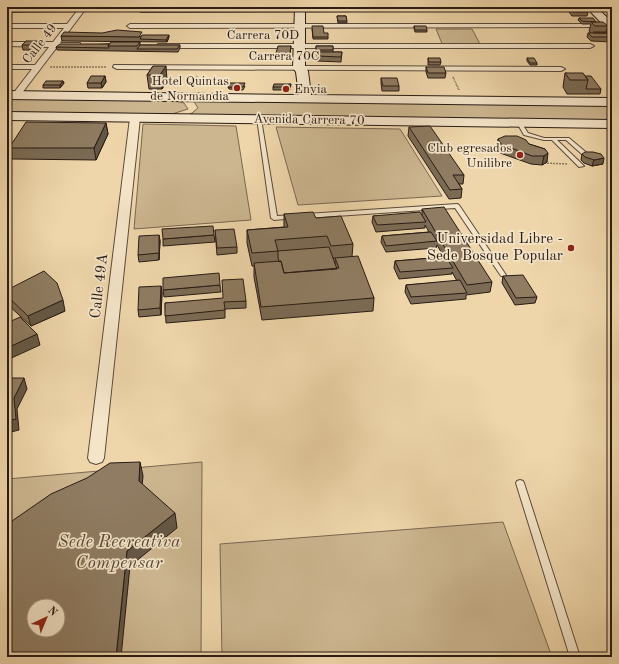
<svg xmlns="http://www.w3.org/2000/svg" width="619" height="664" viewBox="0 0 619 664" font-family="'Old Standard TT',serif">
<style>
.green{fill:#ccb690;stroke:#7a6852;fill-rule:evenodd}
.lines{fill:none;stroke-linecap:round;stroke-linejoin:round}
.lane-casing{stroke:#5a4a3a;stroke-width:2}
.street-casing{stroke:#5a4a3a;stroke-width:2}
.secondary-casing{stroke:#281b14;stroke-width:2}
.path{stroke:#281b14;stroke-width:1.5;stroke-dasharray:0.5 1;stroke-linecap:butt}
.lane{fill:#f4e4c8;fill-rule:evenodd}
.street{fill:#f4e4c8;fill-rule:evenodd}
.secondary{fill:#f4e4c8;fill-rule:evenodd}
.wall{fill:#7b6b54;stroke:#281b14;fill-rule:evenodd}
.shaded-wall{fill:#645745;stroke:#281b14}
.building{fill:#8f7c62;stroke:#281b14;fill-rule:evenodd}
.poi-dot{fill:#8f2418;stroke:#f4e4c8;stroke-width:1.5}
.labels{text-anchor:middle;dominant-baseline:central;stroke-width:3.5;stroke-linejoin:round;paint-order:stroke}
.far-street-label{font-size:13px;fill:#281b14;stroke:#f4e4c8}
.far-poi-label{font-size:13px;fill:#281b14;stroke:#f4e4c8;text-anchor:end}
.poi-label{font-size:15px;fill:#281b14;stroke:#f4e4c8;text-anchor:end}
.street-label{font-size:15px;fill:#281b14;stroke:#f4e4c8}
.near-park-label{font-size:18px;font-style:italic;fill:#594a39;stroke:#f4e4c8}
</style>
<rect width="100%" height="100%" fill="#eed6aa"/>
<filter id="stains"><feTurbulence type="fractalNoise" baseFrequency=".005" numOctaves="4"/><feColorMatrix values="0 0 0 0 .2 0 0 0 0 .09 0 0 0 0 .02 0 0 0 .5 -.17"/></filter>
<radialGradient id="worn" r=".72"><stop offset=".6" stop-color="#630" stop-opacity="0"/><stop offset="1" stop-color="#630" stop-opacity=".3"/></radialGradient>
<path class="green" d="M436 29H472L481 46H443Z
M7 97 174 101 184 103 188 109 172 114 7 112Z
M193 100 612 104V122L185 116 192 113 198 108Z
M143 124 236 126 251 220 134 229Z
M276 127 400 129 442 196 298 205Z
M202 462 201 657H7V479ZM34 606H58V630H34Z
M503 522 552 657H222L220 544Z"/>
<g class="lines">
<g class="lane-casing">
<path id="lane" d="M257 118 261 119 277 216 294 215 296 216V218L274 220 271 218Z
M517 122H521L528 133 544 138H569L588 154V156H584L566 140H557L584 166 579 167 552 140H544L524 135 517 123Z
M457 204 459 205 506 275 505 276H501L455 208 306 218 303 216 306 214Z
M520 480 523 481 524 483 580 657H570L516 483 517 481Z"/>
</g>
<g class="street-casing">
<path id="street" d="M87 7 60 43H80V47H57L19 97H13L12 95 32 69H7V65H35L49 47 7 46V42H53L64 28H7V24H67L77 11 7 12V8Z
M353 7 554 8 551 10 141 12 138 10 141 8Z
M604 7H612V11L602 10V8Z
M604 24 606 25V27L130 28 127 26 130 24Z
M158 44H590L594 46 590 48H158Z
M114 65 561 67 565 69 561 71 117 69 113 67Z
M135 115 140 118 104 458 102 462 96 464 90 462 88 458 130 118Z"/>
</g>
<g class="secondary-casing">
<path id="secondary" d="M295 7H305V67L308 71 311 95 612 98V106L7 99V91L299 95 296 72 293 68Z
M586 7H596L612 22V31L608 30Z
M7 112 612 120V128L7 120Z"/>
</g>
<path class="path" d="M91 9 132 10
M50 67H107
M453 77 459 90
M194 88 197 76
M544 163 567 164"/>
<use href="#lane" class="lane"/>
<use href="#street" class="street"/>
<use href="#secondary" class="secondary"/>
</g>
<path class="wall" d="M570 8 588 12 587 16H572L569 12Z
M337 16H346L347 23H338Z
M579 18 596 22 608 26 606 32 612 35V42L591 41 587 37 588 33H591L589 31 591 24H582L578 20Z
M414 26 427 30V32H415L414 28Z
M312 29 324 33 328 37V39H313Z
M61 36 169 37 167 42 62 41Z
M26 41 44 46 41 50H23L22 45Z
M140 42V45H180V48L178 52 57 50 56 47Z
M291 46 290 56H276V53Z
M316 46H333V52H342L341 62 317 61V52H316Z
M428 58 441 62 440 65H428Z
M527 58 537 63V65H530L527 61Z
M153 66 167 80 162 89H149L147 75Z
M426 67 446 73 445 78H428L426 72Z
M565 73 585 76 601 89 600 94H567L563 87Z
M105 76 106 82 102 88H88L87 83Z
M381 78 399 86V91H382L381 83Z
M63 81 64 83 60 88H43V85Z
M291 84 290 90H273V87Z
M245 86 243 90 229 89 228 87Z
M106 123 108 134 96 160 12 159 9 148Z
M409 127 464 175 463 184H459L462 189 461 198 449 199 408 136Z
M498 139 529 144 545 149 547 162 542 165 531 164 500 153 497 148Z
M582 154 603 164 592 166 584 163 581 160Z
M422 209 492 282 490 292 466 295V299L411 304 405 292 406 285 457 281 452 272V274L399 279 394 268 395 261 444 257 437 245 436 248 386 252 381 242 382 236 429 232 425 225V228L376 232 372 222 373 216 422 215Z
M284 214 316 218 353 244 352 257 374 298 373 311 262 320 254 277V266H252L247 243V230L284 227ZM333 258H335V264Z
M215 230 237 247V253L217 255Z
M159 235 160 241 159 260 139 262 138 255Z
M214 235 215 242 163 246V239Z
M503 276 537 297 535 303 515 305 502 283Z
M220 285 221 292 164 297 163 290Z
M161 286 162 293 161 315 139 317 138 310Z
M7 290 65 311 31 326 7 304Z
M246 301V308L225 309V318L166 323 165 303Z"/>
<path class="shaded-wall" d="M169 35V37L167 42 166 40Z
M43 41 44 46 41 50 40 45Z
M166 66 167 80 162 89 160 75Z
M105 76 106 82 102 88 101 83Z
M63 81 64 83 60 88V85Z
M106 123 108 134 96 160 94 148Z
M548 153 547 162 542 165 544 156Z
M604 158 603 164 592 166 594 160Z
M159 235 160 241 159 260Z
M161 286 162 293 161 315 160 308Z
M63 300 65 311 31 326 28 316Z
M37 334 40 345 7 360V348Z
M24 378 27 389 17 409 19 430 7 433V421L14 398Z
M140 462 143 476 141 496 139 481Z
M175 513 177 528 130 566 121 657H116L127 551Z"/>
<path class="building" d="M570 8H584L588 12H573Z
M337 16H346L347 21H338Z
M579 18H593L596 22 582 21Z
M591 22H603L608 26H595Z
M312 26H323L324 33H328V37H313Z
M414 26H426L427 30H415Z
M117 30 142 32 139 37 61 36 64 32 102 33Z
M593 32H606L607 33H594Z
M588 33H610L612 35V37H592Z
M142 35H169L166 40 140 39Z
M26 41H43L40 45H22Z
M111 42H140L137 46H108Z
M60 44H109L108 46 109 48 56 47Z
M140 45H180L177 49H137Z
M278 46H291L290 53H276Z
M316 46H333V50H316Z
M317 52H342L341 57 317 56Z
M428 58H440L441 62H429Z
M527 58H534L537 63H530Z
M153 66H166L160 75H147Z
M426 67H444L446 73H428Z
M565 73H583L588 80H570Z
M91 76H105L101 83H87Z
M585 76H591L601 89H586L588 80Z
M381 78H397L399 86H383Z
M46 81H63L60 85H43Z
M230 83H245L243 87H228Z
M274 84H291L290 87H273Z
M26 122 106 123 94 148H9Z
M430 126 464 175H453L462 189 450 190 409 127Z
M505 136H517L526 140 529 144 545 149 548 153 544 156H532L501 144 498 139Z
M585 152H593L601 154 604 158 594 160 585 157 582 154Z
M444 207 492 282 467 285 422 209Z
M313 212 316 218 341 216 353 244 331 246 327 236 275 240 278 251 252 253 247 230 288 227 284 214Z
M420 212 426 222 377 225 373 216Z
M213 226 214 235 163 239 162 229Z
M234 229 237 247 217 248 215 230Z
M431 232 437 241 386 246 382 236Z
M159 235V253L138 255 139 236Z
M329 247 337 269 284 273 281 261 279 262 278 257V251Z
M358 256 374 298 261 307 254 263 281 261 284 273 339 268 335 258Z
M446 257 453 268 400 272 395 261Z
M44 271 57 283 63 300 28 316 7 296V290Z
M219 273 220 285 163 290V278Z
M523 275 537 297 516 298 503 276Z
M243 279 246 301 224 302 225 310 165 316V303L223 298 222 280Z
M460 280 467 293 411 297 406 285Z
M161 286 160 308 138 310 139 287Z
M20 317 37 334 7 348V323Z
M7 378H24L14 398 16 419 7 421Z
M140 462 139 481 175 513 127 551 116 657H7V525L12 521 51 494 87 478 110 463ZM34 606H58V630H34Z"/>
<g class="poi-dot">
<circle cx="237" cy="88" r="4"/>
<circle cx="286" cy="89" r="4"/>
<circle cx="520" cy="155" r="4"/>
<circle cx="571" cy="248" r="4"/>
</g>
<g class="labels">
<g class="far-street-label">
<text x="263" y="35">Carrera 70D</text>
<text transform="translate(40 44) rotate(-52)">Calle 49</text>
<text x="284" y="56">Carrera 70C</text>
<text transform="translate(309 120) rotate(1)">Avenida Carrera 70</text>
</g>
<g class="far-poi-label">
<text x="229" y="81">Hotel Quintas<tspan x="229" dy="15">de Normandia</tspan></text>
<text x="294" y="89" text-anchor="start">Envia</text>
<text x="512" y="148">Club egresados<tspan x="512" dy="15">Unilibre</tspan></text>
</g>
<g class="poi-label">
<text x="563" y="239">Universidad Libre -<tspan x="563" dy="17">Sede Bosque Popular</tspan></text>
</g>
<g class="street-label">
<text transform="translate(100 286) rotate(-83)">Calle 49A</text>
</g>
<g class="near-park-label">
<text x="119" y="542">Sede Recreativa<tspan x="119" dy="21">Compensar</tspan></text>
</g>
</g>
<rect width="619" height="664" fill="none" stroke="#eed6aa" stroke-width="24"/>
<rect x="8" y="8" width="603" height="648" fill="none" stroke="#281b14" stroke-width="2"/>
<rect x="12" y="12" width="595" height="640" fill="none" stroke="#281b14"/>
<g transform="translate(46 618) rotate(44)"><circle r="19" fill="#f4e4c8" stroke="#a29480"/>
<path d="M0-3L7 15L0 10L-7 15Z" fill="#8f2418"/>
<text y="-6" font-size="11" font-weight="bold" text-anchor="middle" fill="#281b14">N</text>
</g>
<rect width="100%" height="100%" filter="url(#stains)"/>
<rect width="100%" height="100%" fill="url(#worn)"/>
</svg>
